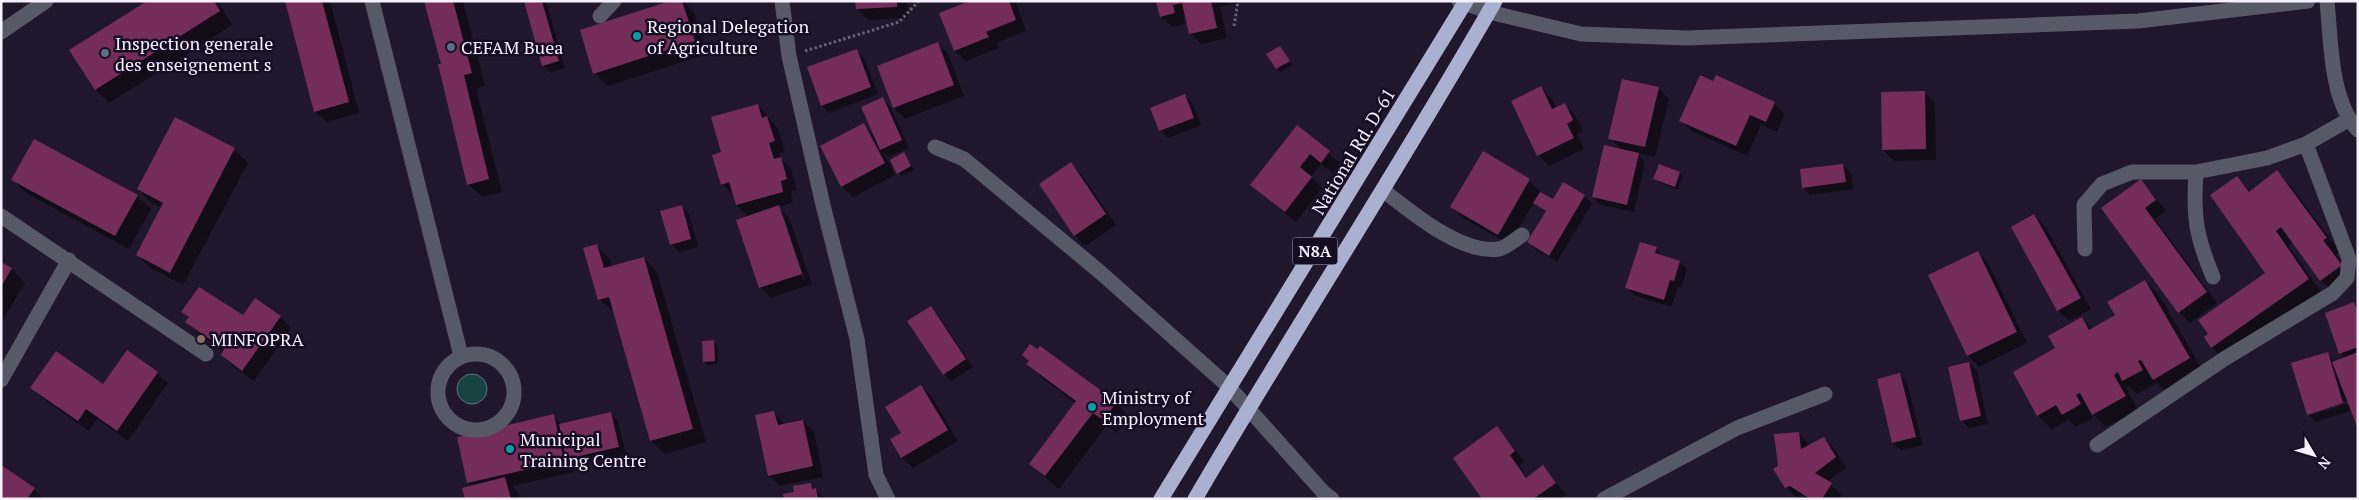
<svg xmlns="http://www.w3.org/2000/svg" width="2359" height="500" viewBox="0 0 2359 500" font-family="'PT Serif',serif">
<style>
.water{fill:#194242;stroke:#5b767a}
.shadow{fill:#0007;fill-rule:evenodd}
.building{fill:#742d59}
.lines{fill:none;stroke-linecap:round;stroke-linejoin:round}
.path{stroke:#686174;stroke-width:3;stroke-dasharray:2.5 2.5;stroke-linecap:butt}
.minor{stroke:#575a66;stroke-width:15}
.highway{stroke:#aab1d0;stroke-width:15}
.culture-dot{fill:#0f9aa8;stroke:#170d23;stroke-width:2}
.service-dot{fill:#5c6f8a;stroke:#170d23;stroke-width:2}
.education-dot{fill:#8d6e63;stroke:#170d23;stroke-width:2}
.labels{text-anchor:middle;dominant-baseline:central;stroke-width:5;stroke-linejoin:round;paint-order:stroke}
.shield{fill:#170d23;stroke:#b3adbc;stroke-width:1}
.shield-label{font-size:16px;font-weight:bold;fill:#f6f1fe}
.poi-label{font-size:18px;fill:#f6f1fe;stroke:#170d23;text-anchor:start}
.street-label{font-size:18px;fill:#f6f1fe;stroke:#170d23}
</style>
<rect width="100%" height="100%" fill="#20172d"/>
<path class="water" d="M457 389a15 15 0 1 1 30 0a15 15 0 1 1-30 0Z"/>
<path class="shadow" d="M149 1H218L232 25 109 103 96 90 71 51Z
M286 1H330L359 113 326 122 315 111Z
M426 1H463L485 86 476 89 502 192 482 197 468 184 442 65Z
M525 1H546L565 68 551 73 543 65Z
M674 1H683L694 13 707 54 608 86 594 73Z
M857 1H907L908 18 868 20 857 9Z
M973 1H1015L1026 31 996 43 999 48 966 61 955 51Z
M1157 1H1238L1239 3 1220 7 1227 38 1201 44 1190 33 1186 15H1183L1185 24 1172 27 1161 16Z
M937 43 948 54 964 96 905 119 894 108 878 66Z
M1280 47 1292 65 1280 72 1277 69Z
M856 50 864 58 878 94 829 113 822 105Z
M1541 88 1552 99 1557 108 1564 104 1575 115 1583 131 1577 135 1584 149 1549 166 1538 155Z
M1658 88 1669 99 1655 157 1637 153 1645 162 1634 212 1601 205 1593 197 1622 150 1610 138Z
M1924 92 1935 103 1936 160 1894 161 1883 150Z
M1185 96 1192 103 1201 125 1168 138 1160 130Z
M882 99 890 106 909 148 889 157 884 153 895 175 853 197 842 186 864 124 874 135Z
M1774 103 1785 114 1777 132 1761 125 1747 156 1692 131 1681 121Z
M758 105 778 129 785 152 779 154 781 159 791 169 797 190 791 192 793 202 778 207 789 218 812 284 771 298 760 287 749 217 737 205 734 195 722 184V153ZM782 218H784L805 279 803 280Z
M1298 127 1340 163 1333 173 1321 164 1311 177 1322 188 1296 222 1252 185Z
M234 149 248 163 183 285 151 268 137 255 162 208 152 203 138 189Z
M904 154 914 170 902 176 898 173Z
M1071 164 1082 175 1116 225 1085 246 1074 235Z
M1843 165 1851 173 1853 189 1810 195 1803 187Z
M1660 166 1680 173 1683 177 1678 190 1658 182 1655 179Z
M2277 172 2290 185 2340 252 2336 254 2354 279 2335 293 2321 280 2293 242 2288 245 2322 293 2225 360 2212 347 2267 273 2237 178 2251 192Z
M13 180 137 196 151 209 129 249 26 193Z
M1529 180 1540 191 1539 193 1553 201 1584 196 1592 203 1557 262 1536 250 1529 242 1546 213 1534 202 1509 244 1463 218 1452 207Z
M2141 180 2166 211 2155 219 2217 303 2190 323 2179 312 2103 208Z
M681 206 689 214 698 247 679 252 672 245 662 212Z
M2034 215 2045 226 2091 309 2069 321 2058 310Z
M596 245 610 259 612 267 644 258 657 272 706 442 665 454 651 441 615 313 600 300 585 248Z
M1656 248 1663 257 1680 262 1687 269 1681 288 1678 287 1671 307 1634 295 1626 288Z
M1977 252 1988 263 2027 343 1979 367 1968 356 1929 276Z
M1 263 12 269 25 283 3 320Z
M2145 281 2159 295 2203 371 2167 392 2157 383 2137 394 2129 386 2126 388 2138 410 2106 427 2091 412 2093 418 2076 427 2068 420 2052 429 2038 416 2015 372 2057 349 2082 318 2093 329 2117 316Z
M2354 303 2358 307V426L2352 410 2316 422 2308 414 2327 353 2335 362 2346 358 2340 353ZM2349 400 2350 403 2311 415V412Z
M930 307 938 315 973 367 951 381 944 374Z
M183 312 243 317H280L291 328 254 381 233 366 222 355 224 352 198 333 187 322 189 318Z
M714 342 717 345 718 364 707 365 704 361Z
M1023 355 1116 403 1129 416 1117 433 1107 425 1059 489 1030 464 1076 403 1041 377 1028 364 1030 362Z
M1969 363 1977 371 1988 424 1969 428 1961 420Z
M157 373 168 383 128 441 97 419 89 431 43 399 32 388 103 386Z
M1900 374 1907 382 1923 445 1901 450 1893 443 1878 380Z
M921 386 932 397 958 441 913 468 902 457 903 434Z
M774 412 785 425 803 421 814 432 823 477 780 486 769 475Z
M611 414 618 421 626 454 573 466 574 472 512 486 518 492 520 499H466L473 487 468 483 553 416 562 425Z
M1497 428 1525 462 1519 466 1528 478 1543 467 1566 494 1559 499H1484Z
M1799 433 1810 446 1824 438 1835 449 1846 468 1827 482 1842 495 1840 499H1806L1802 496 1797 498 1786 487 1779 466Z
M810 484 825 499H786L796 493Z
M34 489 41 496 40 499H1Z"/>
<path class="building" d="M147 1H214L220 11 95 90 69 50Z
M285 1H322L349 102 314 112Z
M424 1H453L472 73 464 75 489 179 467 185 438 64H441Z
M524 1H542L559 61 542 66Z
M670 1H682L695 41 593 74 580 30Z
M855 1H897V7L856 9Z
M970 1H1009L1016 20 986 32 989 37 954 51 939 13Z
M1156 1H1211L1217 28 1189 34 1182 3 1173 5 1175 13 1160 17Z
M938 42 954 85 893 108 877 66Z
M1280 46 1290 61 1276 69 1266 54Z
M857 49 871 87 821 106 807 67Z
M1700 75 1713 81 1716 75 1775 102 1766 122 1750 115 1736 146 1679 121Z
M1622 79 1659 87 1645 147 1608 139Z
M1541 86 1552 109 1565 103 1573 120 1567 124 1574 138 1537 156 1511 101Z
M1925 91 1926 149 1882 150 1881 92Z
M1185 94 1194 118 1159 131 1150 108Z
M883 97 902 140 880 150 861 107Z
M758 104 762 118 767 116 775 141 769 143 774 159 781 157 787 179 781 181 783 192 736 205 729 182 721 185 712 155 721 152 711 117Z
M175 117 235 148 170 273 136 255 163 203 137 189Z
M864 123 885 163 841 187 820 146Z
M1297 125 1330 151 1321 163 1310 154 1300 167 1312 177 1285 212 1250 185Z
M34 139 138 195 115 236 11 180Z
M1604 145 1639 153 1627 205 1592 197Z
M1483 151 1530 179 1498 235 1450 207Z
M904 152 911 166 897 174 890 160Z
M1071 162 1106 214 1074 236 1039 184Z
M1659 164 1680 172 1675 187 1653 179Z
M1843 164 1846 182 1802 188 1800 169Z
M2277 170 2327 238 2323 240 2342 265 2320 281 2281 227 2276 231 2309 279 2211 348 2204 337 2208 334 2198 320 2265 273 2210 195 2237 176 2249 192Z
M2141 179 2156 200 2145 208 2207 292 2178 313 2101 208Z
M1563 182 1585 195 1549 256 1527 242 1546 211 1533 203 1540 192 1553 199Z
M682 205 691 239 670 245 660 211Z
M779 205 802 274 759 288 736 220Z
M2034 214 2081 298 2057 311 2011 227Z
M1640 242 1657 247 1655 253 1680 261 1674 281 1670 280 1664 300 1625 288Z
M597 244 604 268 644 257 693 429 650 441 609 297 598 300 583 248Z
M1978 251 2017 332 1967 356 1928 275Z
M1 262 12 268 1 287Z
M2145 280 2190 358 2153 380 2141 360 2138 361 2143 370 2122 381 2118 372 2114 375 2126 396 2092 415 2080 393 2076 395 2081 404 2062 415 2056 405 2037 416 2013 372 2055 348 2048 336 2082 317 2089 330 2115 315 2107 302Z
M199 287 243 315 255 298 281 316 242 371 221 355 224 349 185 322 189 317 181 312Z
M2354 302 2358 312V347L2339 354 2325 313Z
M931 306 966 359 943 375 907 321Z
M714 340 715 361 703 362 702 341Z
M1030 344 1037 349 1040 346 1117 402 1103 420 1093 413 1045 476 1029 464 1076 401 1026 364 1029 361 1022 355Z
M127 350 158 372 117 431 86 409 78 421 30 388 56 351 103 384Z
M2328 352 2343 403 2307 415 2291 363Z
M2358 352V429L2332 362Z
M1969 362 1981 416 1960 421 1948 367Z
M1900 373 1916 437 1892 443 1877 379Z
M921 385 948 430 901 458 890 439 901 433 885 407Z
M774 411 778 425 803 420 813 466 768 476 755 415Z
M611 412 619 447 566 459 559 424Z
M554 414 564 461 467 483 457 437Z
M1497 426 1515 451 1510 455 1526 478 1543 465 1556 483 1533 499H1482L1453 458Z
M1799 432 1801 449 1824 437 1836 457 1815 473 1832 483 1822 499H1810L1790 486 1785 488 1773 469 1778 466 1774 434Z
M1 465 35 488 27 499H1Z
M505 477 511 499H465L462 488Z
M811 483 812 489 816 488 818 499H784L783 494 794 492 793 486Z"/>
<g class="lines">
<path class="path" d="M1234 26 1238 1
M805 51 899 22 919 1"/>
<path class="minor" d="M372 1 461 356
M782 1 789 56 823 205 857 339 876 475 888 499
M1459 1 1489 12 1581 34 1687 38 2138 21 2308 1
M2327 1C2331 40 2330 101 2358 130
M600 16 614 1
M1 32 46 1
M935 147 964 159 1100 272 1228 386 1324 493 1332 499
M2196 172C2193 217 2196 236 2213 277
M1383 190C1411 212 1462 255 1499 249 1506 248 1516 239 1522 235
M1 216 206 354
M2085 249 2084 205 2102 184 2132 172H2196L2267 158 2306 144 2348 120
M438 392a38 38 0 1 1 76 0a38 38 0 1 1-76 0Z
M1 380 69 260
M2097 445 2224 359 2333 293 2347 278 2349 259 2306 144
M1604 499 1737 428 1825 394"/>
<path class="highway" d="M1161 499 1466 1
M1195 499C1293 331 1399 169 1495 1"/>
</g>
<g class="culture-dot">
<circle cx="637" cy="36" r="5"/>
<circle cx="1092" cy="407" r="5"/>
<circle cx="510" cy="449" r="5"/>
</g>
<g class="service-dot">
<circle cx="451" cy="47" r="5"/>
<circle cx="105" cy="53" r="5"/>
</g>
<circle class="education-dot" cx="201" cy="339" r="5"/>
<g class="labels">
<rect class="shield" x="1292.5" y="237.5" width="45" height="27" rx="4"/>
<g class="shield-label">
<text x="1315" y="251">N8A</text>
</g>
<g class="poi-label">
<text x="647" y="26">Regional Delegation<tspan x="647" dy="21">of Agriculture</tspan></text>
<text x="115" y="43">Inspection generale<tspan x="115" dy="21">des enseignement s</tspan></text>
<text x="461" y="47">CEFAM Buea</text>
<text x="211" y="339">MINFOPRA</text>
<text x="1102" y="397">Ministry of<tspan x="1102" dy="21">Employment</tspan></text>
<text x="520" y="439">Municipal<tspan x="520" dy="21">Training Centre</tspan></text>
</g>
<g class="street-label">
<text transform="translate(1353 151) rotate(-59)">National Rd. D-61</text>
</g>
</g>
<rect width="2359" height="500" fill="none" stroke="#f6f1fe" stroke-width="5"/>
<g transform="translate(2314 455) rotate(128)" stroke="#170d23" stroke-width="4" paint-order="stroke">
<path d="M0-4L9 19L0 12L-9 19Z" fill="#f6f1fe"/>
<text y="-8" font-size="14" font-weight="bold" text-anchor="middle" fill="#f6f1fe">N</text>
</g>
</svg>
